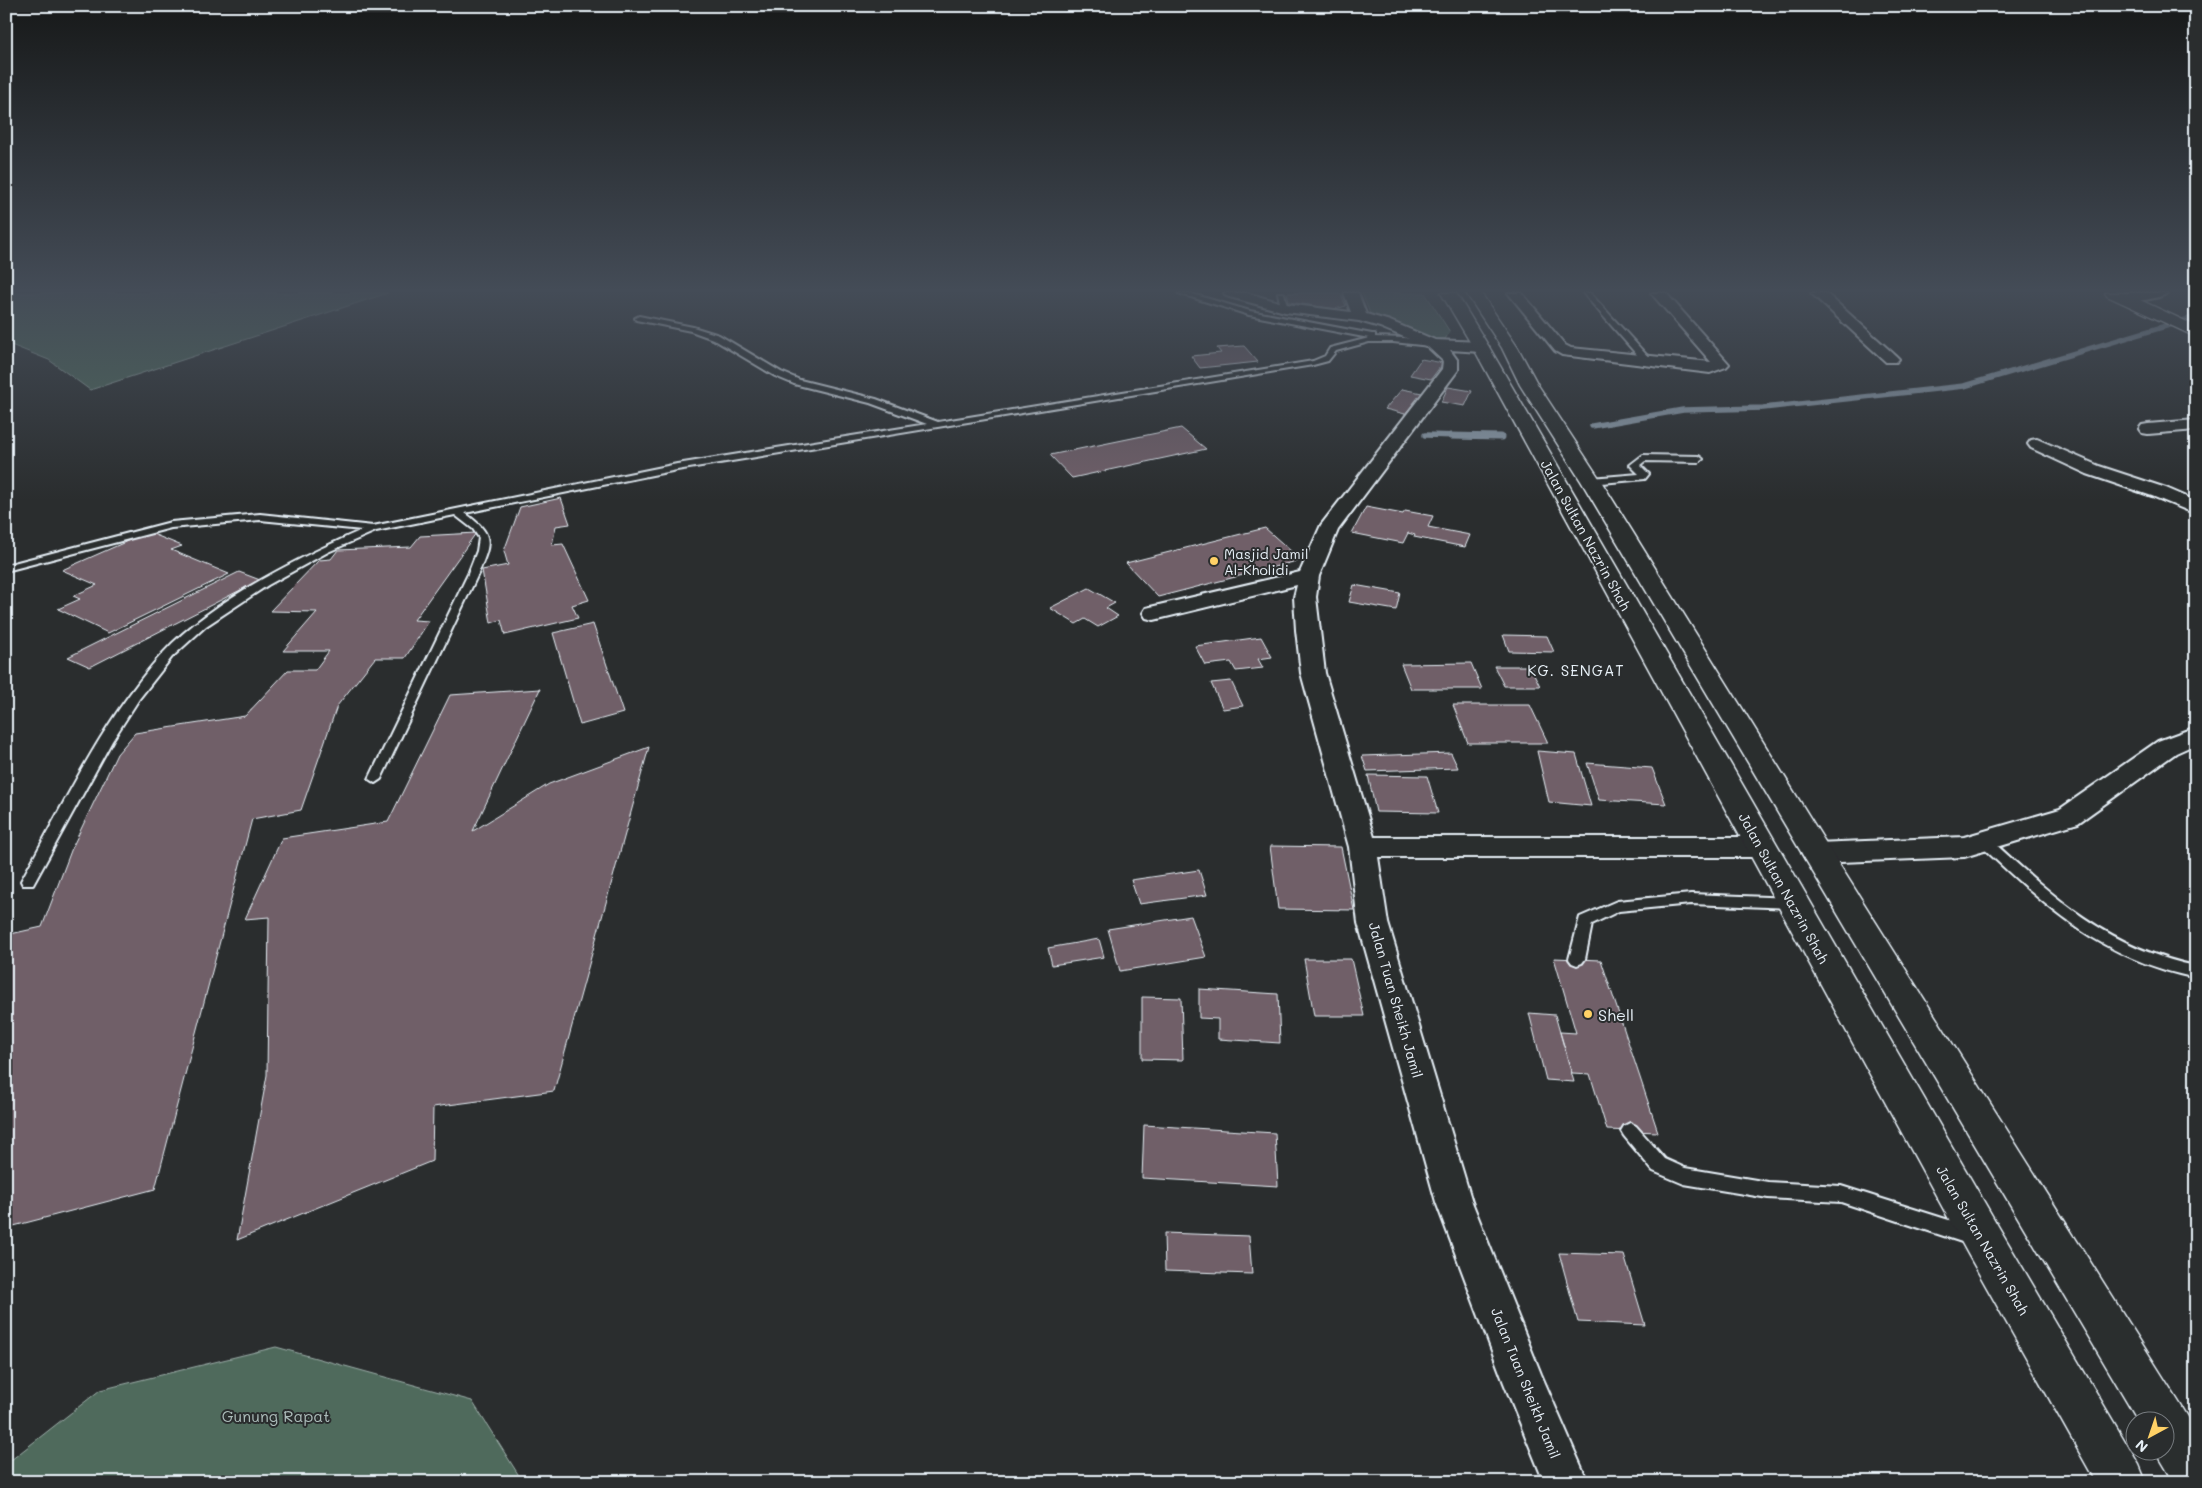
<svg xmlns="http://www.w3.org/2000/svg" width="2202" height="1488" viewBox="0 0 2202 1488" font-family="Mali,sans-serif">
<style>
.built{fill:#3f3c3f}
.green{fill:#506b5b;stroke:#9caeaa}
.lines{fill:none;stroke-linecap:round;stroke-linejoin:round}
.stream-far1{stroke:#8f9eab;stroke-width:5.5}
.stream{stroke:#8f9eab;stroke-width:7}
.building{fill:#705f67;stroke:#e8f1f8}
.service-casing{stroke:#e8f1f8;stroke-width:4}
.minor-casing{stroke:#e8f1f8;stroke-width:4}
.tertiary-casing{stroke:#e8f1f8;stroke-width:3}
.trunk-casing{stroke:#e8f1f8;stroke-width:3}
.service{fill:#2a2d2e;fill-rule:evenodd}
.minor{fill:#2a2d2e;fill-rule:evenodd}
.tertiary{fill:#2a2d2e;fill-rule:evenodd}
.trunk{fill:#2a2d2e;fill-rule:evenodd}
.poi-dot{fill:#ffd166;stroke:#2a2d2e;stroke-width:2}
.labels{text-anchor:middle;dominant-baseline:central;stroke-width:4;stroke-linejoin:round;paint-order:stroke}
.street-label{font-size:14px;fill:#e8f1f8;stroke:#2a2d2e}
.poi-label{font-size:14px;fill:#e8f1f8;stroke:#2a2d2e;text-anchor:start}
.neighbourhood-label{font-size:15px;letter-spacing:1px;fill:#e8f1f8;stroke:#2a2d2e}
.near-poi-label{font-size:16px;fill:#e8f1f8;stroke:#2a2d2e;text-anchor:start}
.near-park-label{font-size:16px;fill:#abbbb9;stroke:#2a2d2e}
</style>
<rect width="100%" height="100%" fill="#2a2d2e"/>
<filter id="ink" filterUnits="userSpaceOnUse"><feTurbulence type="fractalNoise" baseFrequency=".02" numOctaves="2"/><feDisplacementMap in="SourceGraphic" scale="10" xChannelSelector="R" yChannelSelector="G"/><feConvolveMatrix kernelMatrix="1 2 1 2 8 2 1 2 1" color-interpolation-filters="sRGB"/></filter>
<g filter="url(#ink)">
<path class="built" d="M1279 293H1361L1373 318 1282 303Z"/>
<path class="green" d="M6 293H388L90 390 49 360 6 343Z
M1362 293H1425L1450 332 1445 339 1432 340 1401 325 1371 316Z
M276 1347 472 1401 523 1482H6V1464L100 1390Z"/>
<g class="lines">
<path class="stream-far1" d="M1592 426 1683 410 1763 408 1964 386 2196 317
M1425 435 1498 437"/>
<path class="stream" d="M1451 436 1501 437"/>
</g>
<path class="building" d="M1287 293H1340L1346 306 1335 309 1289 302Z
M1244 346 1258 362 1200 368 1191 356 1221 353 1217 348Z
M1421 359 1443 363 1431 379 1410 375Z
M1448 387 1472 391 1465 406 1441 402Z
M1402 389 1422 393 1405 414 1385 409Z
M1181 428 1206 449 1072 478 1050 455Z
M561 498 570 524 556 526 552 545 563 544 589 600 572 605 578 618 505 635 501 620 491 623 482 570 508 565 504 551 520 507Z
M1366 507 1403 514 1405 511 1433 516 1428 527 1470 535 1465 547 1414 537 1415 535 1408 533 1403 543 1352 533Z
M1265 528 1301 560 1158 597 1126 563Z
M148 532 182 546 171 550 229 574 108 633 58 609 80 599 73 596 97 585 62 570Z
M476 533 414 620 429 621 405 658H375L337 706 301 810 252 819 155 1189 6 1228V935L42 927 72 848 117 754 135 733 245 716 288 670H315L329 651H283L317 612 270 611 319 560 331 559 338 550 411 547 420 536Z
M239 572 260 580 90 667 68 657Z
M1354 585 1400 593 1396 610 1349 602Z
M1089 588 1115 603 1106 608 1118 616 1098 627 1085 619 1076 624 1050 608Z
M593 624 623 713 580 725 553 633Z
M1503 635 1547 636 1554 652 1509 651Z
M1261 637 1272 657 1258 659 1263 668 1236 671 1231 662 1205 665 1195 646Z
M1471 663 1482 689H1411L1401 664Z
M1494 666H1530L1540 686H1504Z
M1231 681 1243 706 1223 709 1211 683Z
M540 689 473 831 549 784 649 747 554 1091 433 1107 432 1161 237 1240 267 1075 269 917 245 919 282 838 388 822 450 695Z
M1453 705H1530L1548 743H1468Z
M1537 751 1576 754 1591 806 1549 802Z
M1451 753 1458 768 1367 771 1362 756Z
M1587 763 1652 768 1666 804 1599 800Z
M1368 775 1427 776 1438 813 1376 812Z
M1270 846 1341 847 1354 910 1278 909Z
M1199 870 1207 895 1139 904 1131 880Z
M1191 916 1206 957 1120 971 1108 929Z
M1099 939 1104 957 1052 965 1048 948Z
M1554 958 1601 960 1658 1132 1607 1130 1590 1074 1572 1073 1560 1032 1576 1033Z
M1304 959H1351L1364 1016H1314Z
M1199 989 1278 994 1280 1043 1218 1039V1019L1199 1018Z
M1142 997 1181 998 1183 1060 1142 1059Z
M1529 1013 1555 1015 1574 1082 1546 1080Z
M1144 1125 1275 1133 1278 1186 1142 1178Z
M1164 1233 1249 1236 1252 1274 1165 1271Z
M1559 1253 1624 1255 1645 1325 1578 1322Z"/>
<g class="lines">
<g class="service-casing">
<path id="service" d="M1178 293H1189L1250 311 1372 334H1375V337L1405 338 1434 344 1430 346 1393 342H1369L1336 351 1328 361 1313 365 677 470 465 513C495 535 491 542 478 574L381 779 375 783 369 779 468 574 477 551 479 538 473 529 455 515 376 531 328 552 268 585 206 626 172 657 139 699 112 741 33 885H23L21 881C64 804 103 719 163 653 211 601 298 558 362 530L260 520 171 528 6 571V565L171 522 260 514 373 526 677 464 927 424 870 403 794 384 775 376 713 339 691 331 636 320 635 318 639 316 693 327 719 335 781 372 800 380 876 399 938 422 1313 361 1325 356 1330 348 1369 338 1249 315Z
M1278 293H1284L1288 310 1281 308Z
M1583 293H1590L1651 360V364H1645Z
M1643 455 1699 456 1703 459 1699 462 1645 461 1640 465 1649 474 1645 479 1591 484 1586 481 1591 478 1639 474 1630 465Z
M1984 836 1989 838C2053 897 2108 948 2196 966V978C2100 958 2048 909 1979 844L1977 841 1979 838Z
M1691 894 1792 898 1797 899 1799 903 1797 907 1792 908 1691 904 1619 911 1592 924 1585 959 1582 963 1577 965 1572 963 1569 959 1580 917 1617 901Z
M1630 1123 1636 1126 1665 1159 1685 1168 1768 1182 1841 1186 1971 1227 1978 1230 1980 1236 1978 1242 1971 1245 1841 1202 1768 1198 1684 1184 1653 1171 1624 1136 1621 1131 1624 1126Z"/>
</g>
<g class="minor-casing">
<path id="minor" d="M1224 293H1247L1286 304 1351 312 1344 293H1358L1366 314 1390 321 1435 340 1481 342 1489 347 1481 352 1450 350 1458 361V370L1338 530 1319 576 1316 597 1325 673 1374 837H1761L1771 840 1775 847 1771 854 1761 857H1378L1388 923 1472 1202 1541 1374 1588 1482H1544L1504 1383 1436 1202 1358 923 1349 847 1301 673 1296 630 1294 597 1297 585 1154 620 1146 618 1143 613 1146 608 1300 572 1321 525 1442 369 1443 361 1428 347 1380 327 1359 321 1285 312 1226 296Z
M1508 293H1522L1565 345 1571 348 1711 362 1651 293H1666L1729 364 1726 367 1710 373 1562 355 1555 351Z
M1811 293H1826L1896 356 1899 359 1896 362H1886Z
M2127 293H2167C2161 299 2121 305 2115 298L2117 295Z
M2196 420V430L2148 434 2142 433 2139 429 2142 425 2148 424Z
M2037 439 2099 466 2166 488 2196 501V514L2152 496 2087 474 2031 448 2028 444 2031 440Z
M2196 727V744L2176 753 2078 823 1964 857 1816 863 1806 860 1802 853 1806 846 1816 843 1964 837 2060 809 2158 741Z"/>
</g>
<g class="tertiary-casing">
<path id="tertiary" d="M2105 293H2125L2196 326V337L2107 296Z"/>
</g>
<g class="trunk-casing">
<path id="trunk" d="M1441 293H1456L1489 347 1998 1226 2139 1465 2146 1482H2096L1968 1254 1473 347Z
M1466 293H1481L1518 348 1538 385 1601 481 1827 845 2180 1404 2196 1430V1482H2174L2155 1450H2164V1420H2138L1581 481 1520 385 1502 348Z"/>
</g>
<use href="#service" class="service"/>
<use href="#minor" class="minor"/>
<use href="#tertiary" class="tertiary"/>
<use href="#trunk" class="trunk"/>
</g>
</g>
<linearGradient id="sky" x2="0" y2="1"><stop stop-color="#171919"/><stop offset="0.58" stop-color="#444c57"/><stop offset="1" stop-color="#444c57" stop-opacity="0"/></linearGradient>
<rect width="2202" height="501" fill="url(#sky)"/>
<g class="poi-dot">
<circle cx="1214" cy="561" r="5"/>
<circle cx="1588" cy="1014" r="5"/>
</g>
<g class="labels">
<g class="street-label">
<text transform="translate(1586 535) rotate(61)">Jalan Sultan Nazrin Shah</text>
<text transform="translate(1784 888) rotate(61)">Jalan Sultan Nazrin Shah</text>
<text transform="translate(1396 1000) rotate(74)">Jalan Tuan Sheikh Jamil</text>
<text transform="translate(1983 1240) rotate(60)">Jalan Sultan Nazrin Shah</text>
<text transform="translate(1526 1383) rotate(68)">Jalan Tuan Sheikh Jamil</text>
</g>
<g class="poi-label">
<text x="1224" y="553">Masjid Jamil<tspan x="1224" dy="16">Al-Kholidi</tspan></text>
</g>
<g class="neighbourhood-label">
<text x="1576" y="670">KG. SENGAT</text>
</g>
<g class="near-poi-label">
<text x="1598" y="1014">Shell</text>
</g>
<g class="near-park-label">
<text x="276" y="1415">Gunung Rapat</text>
</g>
</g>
<rect width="2202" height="1488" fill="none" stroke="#2a2d2e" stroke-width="25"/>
<rect x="12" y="12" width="2177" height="1463" fill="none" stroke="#e8f1f8" stroke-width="2" filter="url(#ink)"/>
<g transform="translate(2150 1436) rotate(220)"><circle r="24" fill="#2a2d2e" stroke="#767b7f"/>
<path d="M0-4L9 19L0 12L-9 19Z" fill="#ffd166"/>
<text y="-8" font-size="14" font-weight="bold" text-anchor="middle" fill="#e8f1f8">N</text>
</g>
</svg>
